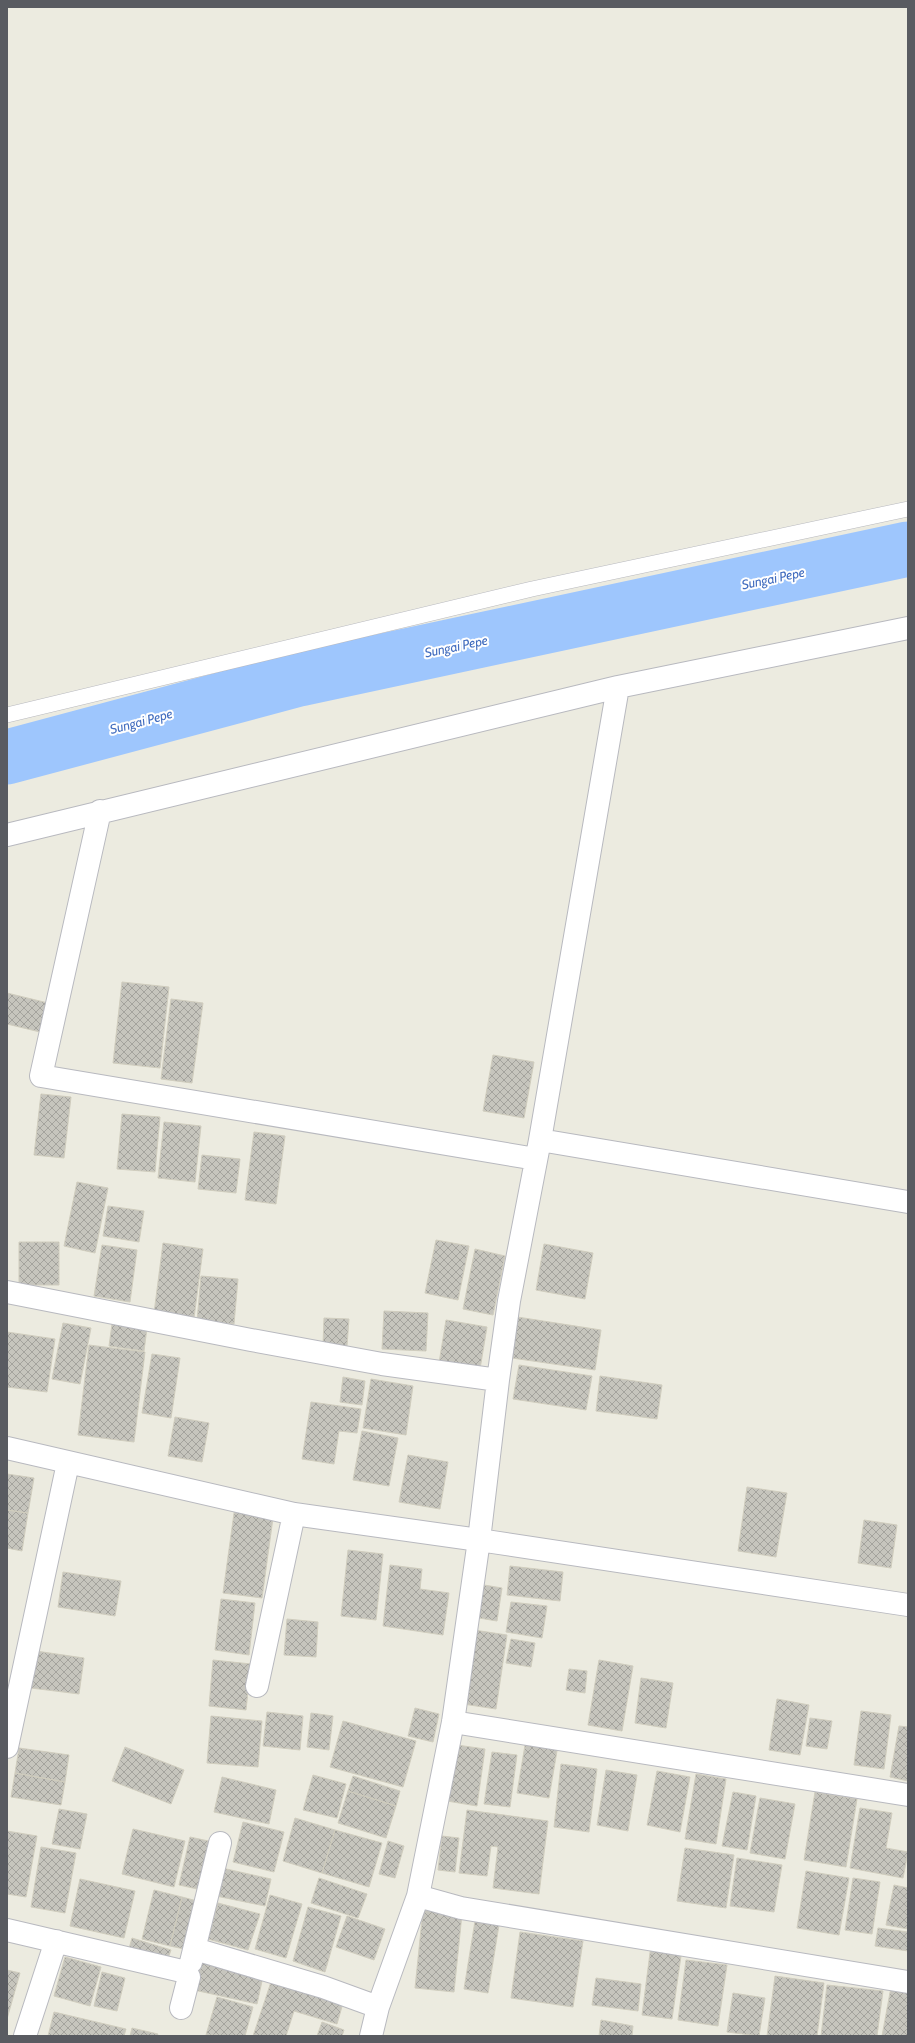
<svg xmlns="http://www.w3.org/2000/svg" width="915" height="2043" viewBox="0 0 915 2043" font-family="Cabin,sans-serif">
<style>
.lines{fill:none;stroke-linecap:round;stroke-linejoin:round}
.river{stroke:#9ec6fd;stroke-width:55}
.building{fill:url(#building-cross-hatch);stroke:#d0cdbe}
.lane-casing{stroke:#b8b9bf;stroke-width:16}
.street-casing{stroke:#b8b9bf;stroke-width:24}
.lane{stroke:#fff;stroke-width:15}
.street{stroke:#fff;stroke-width:22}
.labels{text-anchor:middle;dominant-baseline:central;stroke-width:4;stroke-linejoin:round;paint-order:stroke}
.water-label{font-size:13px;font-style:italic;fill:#426dbf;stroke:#fff}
</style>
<defs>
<pattern id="building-cross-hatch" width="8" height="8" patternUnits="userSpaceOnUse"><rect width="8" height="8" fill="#c6c5bd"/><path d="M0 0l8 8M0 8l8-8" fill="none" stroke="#a4a39d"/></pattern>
</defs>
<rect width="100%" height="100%" fill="#ecebe0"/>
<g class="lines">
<path class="river" d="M7 757 299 679 908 549"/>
</g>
<path class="building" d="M122 982 169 987 160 1068 113 1063Z
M7 993 48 1003 40 1032 7 1024Z
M171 999 203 1003 192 1083 161 1079Z
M493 1055 534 1062 524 1118 483 1111Z
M41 1094 71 1097 64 1158 34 1155Z
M122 1114 160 1117 155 1172 117 1169Z
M164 1122 201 1126 195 1182 158 1178Z
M254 1132 285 1136 276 1204 245 1200Z
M202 1155 240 1159 236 1193 198 1189Z
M77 1182 108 1188 95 1253 64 1246Z
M108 1206 144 1211 139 1242 103 1236Z
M436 1240 469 1246 458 1300 425 1293Z
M19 1242H59V1285H19Z
M163 1243 203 1249 194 1318 154 1313Z
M544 1244 593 1253 585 1299 536 1290Z
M102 1245 137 1250 130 1302 94 1296Z
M475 1249 505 1256 493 1315 463 1309Z
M201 1276 238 1279 234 1324 197 1321Z
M384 1311 428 1313 426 1351 382 1349Z
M511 1316 601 1330 595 1370 505 1357Z
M324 1318 349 1319 347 1346 323 1345Z
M446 1320 487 1327 480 1369 439 1363Z
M63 1323 91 1328 80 1384 52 1379Z
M112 1324 147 1328 144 1351 109 1346Z
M7 1332 55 1339 47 1392 7 1387Z
M89 1345 145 1352 134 1442 78 1435Z
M152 1354 180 1358 171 1418 142 1413Z
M519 1365 592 1376 586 1410 513 1399Z
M600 1376 662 1385 657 1419 596 1411Z
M343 1377 365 1381 362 1405 340 1402Z
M371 1379 413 1386 406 1435 363 1428Z
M311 1402 361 1409 357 1433 339 1431 334 1464 302 1459Z
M175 1417 209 1423 202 1462 168 1456Z
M362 1431 398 1438 389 1486 353 1480Z
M408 1455 448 1462 440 1509 399 1502Z
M7 1474 34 1478 28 1513 7 1510Z
M747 1487 787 1493 776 1557 738 1551Z
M235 1506 274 1511 262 1598 223 1593Z
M7 1510 28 1513 22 1551 7 1548Z
M864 1520 897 1525 891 1568 858 1563Z
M348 1550 383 1554 376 1620 341 1616Z
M390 1565 422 1569 420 1589 449 1593 443 1635 383 1626Z
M510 1566 563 1572 560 1601 507 1595Z
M63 1572 121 1581 115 1616 58 1607Z
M478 1584 502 1588 497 1621 473 1617Z
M221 1599 255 1603 249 1655 215 1650Z
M511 1602 547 1606 542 1638 506 1632Z
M287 1619 318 1622 316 1657 284 1655Z
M474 1630 507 1635 496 1709 463 1704Z
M511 1639 535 1643 531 1667 506 1663Z
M36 1651 84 1658 79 1694 31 1688Z
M213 1660 251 1664 246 1710 209 1706Z
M599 1660 633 1666 622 1731 588 1725Z
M569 1669 587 1671 585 1693 566 1690Z
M641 1678 673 1683 666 1728 635 1723Z
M777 1699 809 1705 800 1755 769 1750Z
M415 1708 439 1714 433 1742 408 1736Z
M861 1711 891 1715 884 1769 854 1765Z
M267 1712 303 1716 300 1750 263 1746Z
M311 1713 333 1716 329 1750 307 1747Z
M211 1716 262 1721 258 1767 207 1763Z
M810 1718 832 1721 827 1749 806 1746Z
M343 1721 416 1741 403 1787 330 1767Z
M899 1726 908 1727V1781L890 1777Z
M526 1739 558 1745 549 1798 517 1793Z
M450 1744 485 1749 477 1806 441 1800Z
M125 1747 184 1770 171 1804 112 1781Z
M19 1748 69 1755 65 1782 15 1773Z
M492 1752 517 1755 510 1807 484 1804Z
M561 1764 597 1769 589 1832 554 1827Z
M606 1770 637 1775 628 1831 597 1825Z
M657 1771 690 1777 680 1832 647 1825Z
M15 1773 65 1782 61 1805 11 1797Z
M696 1774 726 1779 716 1844 685 1839Z
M313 1775 346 1784 337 1818 303 1810Z
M353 1776 400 1791 396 1806 348 1791Z
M222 1777 276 1790 269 1824 214 1812Z
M348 1791 396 1806 386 1838 338 1823Z
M733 1792 756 1796 747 1850 722 1846Z
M815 1792 857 1799 846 1867 804 1860Z
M760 1798 795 1804 785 1859 750 1853Z
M860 1808 892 1813 886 1848 908 1852 903 1878 850 1868Z
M59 1809 87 1814 80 1849 52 1844Z
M467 1810 548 1821 539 1894 493 1888 498 1847 491 1846 487 1876 459 1873Z
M295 1818 335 1830 322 1873 283 1861Z
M243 1822 284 1832 274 1872 233 1862Z
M133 1829 185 1841 174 1887 122 1874Z
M335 1830 382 1843 369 1887 322 1873Z
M7 1831 37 1836 26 1897 7 1894Z
M442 1836 459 1838 455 1872 438 1870Z
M190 1837 213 1842 202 1890 179 1885Z
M388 1841 404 1846 395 1878 379 1874Z
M41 1847 76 1853 65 1913 31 1907Z
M685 1848 734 1855 726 1908 677 1901Z
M737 1858 782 1865 774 1912 730 1906Z
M222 1868 271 1879 265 1906 216 1896Z
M806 1871 849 1878 839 1935 797 1928Z
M319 1878 367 1894 358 1918 311 1903Z
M853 1878 880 1882 872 1934 845 1930Z
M80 1879 135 1891 124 1938 70 1926Z
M894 1885 908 1888V1929L886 1925Z
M154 1890 182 1897 170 1946 142 1939Z
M270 1895 302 1904 286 1958 255 1949Z
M182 1897 201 1902 189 1950 170 1946Z
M218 1903 260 1914 248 1950 208 1939Z
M308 1907 341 1916 325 1972 293 1961Z
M423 1910 462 1914 454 1992 415 1988Z
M347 1916 385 1929 374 1960 336 1947Z
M475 1921 499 1925 488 1993 464 1989Z
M878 1928 908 1932V1951L875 1946Z
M520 1932 583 1941 573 2007 511 1998Z
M132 1938 171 1950 166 1964 128 1952Z
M651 1945 682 1949 672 2019 642 2015Z
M65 1957 101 1967 90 2006 54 1996Z
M201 1958 264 1972 257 2004 194 1990Z
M686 1960 727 1965 718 2026 678 2020Z
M7 1970 20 1973 7 2019Z
M102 1972 125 1978 117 2011 94 2006Z
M775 1976 824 1983 817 2036H767Z
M596 1978 641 1984 638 2011 592 2005Z
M271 1982 343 2003 337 2024 294 2011 286 2036H253Z
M827 1985 883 1991 877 2036H821Z
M891 1987 908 1990V2036H882Z
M733 1993 765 1998 759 2036 727 2032Z
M217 1997 253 2007 245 2036 206 2035Z
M54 2012 126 2029 124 2036H48Z
M601 2020 633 2026 632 2036H599Z
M322 2022 344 2030 342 2036H317Z
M132 2028 158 2034 157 2036H130Z"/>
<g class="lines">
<g class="lane-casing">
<path id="lane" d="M7 715 532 589 908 509"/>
</g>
<g class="street-casing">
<path id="street" d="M100 811 41 1076 536 1159
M7 835 618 687 908 628
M540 1140 908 1202
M7 1292 251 1340 382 1364 498 1380 509 1301 540 1140 618 687
M498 1380 479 1540 908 1605
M7 1448 294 1514 479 1540 453 1722 418 1896 378 2007 371 2036
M257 1686 294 1514
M453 1722 908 1795
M7 1747 68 1463
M418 1896 461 1908 908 1982
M7 1930 186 1972 189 1977 181 2008
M195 1949 323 1987 378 2007
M191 1962 220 1843
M25 2036 56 1941"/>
</g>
<use href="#lane" class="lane"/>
<use href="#street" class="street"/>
</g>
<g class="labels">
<g class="water-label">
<text transform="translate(773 578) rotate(-12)">Sungai Pepe</text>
<text transform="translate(456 646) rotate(-12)">Sungai Pepe</text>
<text transform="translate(141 721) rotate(-15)">Sungai Pepe</text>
</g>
</g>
<rect width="915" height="2043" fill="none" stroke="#595b61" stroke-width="16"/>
</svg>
